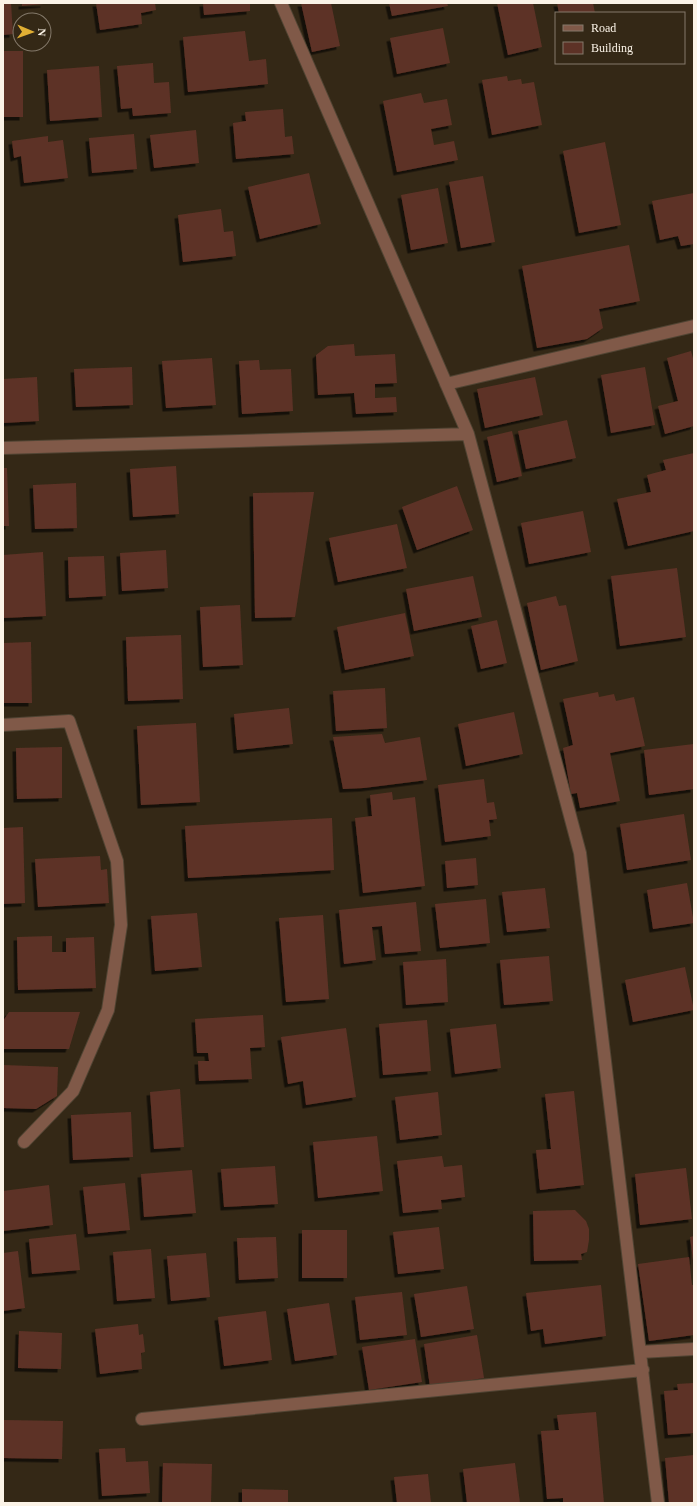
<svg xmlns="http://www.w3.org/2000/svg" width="697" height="1506" viewBox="0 0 697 1506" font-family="'Times New Roman',serif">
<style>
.building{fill:#5d3226;filter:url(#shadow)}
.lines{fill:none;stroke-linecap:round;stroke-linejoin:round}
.street-casing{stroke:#504433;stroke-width:14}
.street{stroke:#805948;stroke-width:12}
</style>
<defs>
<filter id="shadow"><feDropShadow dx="-3.5" dy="3.5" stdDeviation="0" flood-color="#0009"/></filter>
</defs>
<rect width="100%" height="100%" fill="#342816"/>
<path class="building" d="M3 3H11L13 34 3 35Z
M22 3H44V4L22 6Z
M96 3H155L156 10 141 13 142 24 100 30Z
M203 3H250V11L204 15Z
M301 3H331L340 46 312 52Z
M389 3H447L448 6 392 16Z
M497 3H533L542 47 508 55Z
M557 3H593L595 13H559Z
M443 28 450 63 397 74 390 38Z
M245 31 249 61 266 59 268 84 188 92 183 37Z
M3 51H23V117H3Z
M153 63 154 83 169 82 171 113 133 116 132 108 121 109 117 66Z
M99 66 102 117 50 121 47 70Z
M507 76 508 81 521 79 522 84 534 82 542 125 492 135 482 80Z
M421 93 424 103 447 99 452 125 431 129 434 145 454 141 458 160 397 172 383 101Z
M283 109 285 137 292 136 294 154 236 159 233 123 246 121 245 112Z
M196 130 199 163 154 168 150 135Z
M134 134 137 169 92 173 89 138Z
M48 136V142L63 140 68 178 24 183 21 156 14 158 12 141Z
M605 142 621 225 579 233 563 151Z
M309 173 321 224 260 239 248 187Z
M483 176 495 242 461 248 449 182Z
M438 188 448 243 411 250 401 195Z
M694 193V244L681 246 678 236 660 240 652 201Z
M221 209 224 232 233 231 236 256 183 262 178 215Z
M629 245 640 301 599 309 603 328 587 339 537 348 522 266Z
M354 344 355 356 395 354 397 383 375 384V398L396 397 397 412 356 414 354 393 318 395 316 355 328 346Z
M691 351 694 362V426L665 434 658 406 678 401 667 358Z
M212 358 216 405 166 408 162 361Z
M259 360 260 370 291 369 293 411 242 414 239 361Z
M132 367 133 405 76 407 74 369Z
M645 367 655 425 611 433 601 375Z
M37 377 39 421 3 423V379Z
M535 377 543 415 485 428 477 389Z
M567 420 576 458 526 469 518 431Z
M512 431 522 476 497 482 487 437Z
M694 453V531L628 546 617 499 651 492 647 475 666 470 663 460Z
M176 466 179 514 133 517 130 469Z
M3 468H7L9 526H3Z
M76 483 77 528 35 529 33 485Z
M457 486 473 530 417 550 402 507Z
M314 492 295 617 255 618 253 493Z
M583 511 591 552 529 564 521 523Z
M397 524 407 568 338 582 329 538Z
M166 550 168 588 122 591 120 553Z
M43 552 46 616 3 618V555Z
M104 556 106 596 69 598 68 557Z
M677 568 686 637 620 646 611 576Z
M473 576 482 617 414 631 406 589Z
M556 596 559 606 566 605 578 661 541 670 527 603Z
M240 605 243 665 203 667 200 607Z
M405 613 414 656 345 670 337 627Z
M497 620 507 663 481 669 471 626Z
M181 635 183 699 128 701 126 637Z
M31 642 32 703H3V643Z
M385 688 387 728 336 731 333 691Z
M598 692 599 697 614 694 616 701 634 697 645 746 610 753 620 801 580 808 577 793 571 794 566 765 563 748 573 745 563 699Z
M289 708 293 744 237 750 234 714Z
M514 712 523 754 466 766 458 724Z
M196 723 200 802 141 805 137 726Z
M382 734 385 743 420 737 427 780 364 788 343 789 333 737Z
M694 744V789L649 795 644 750Z
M62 747V798L17 799 16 748Z
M484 779 487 803 494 802 497 819 489 820 491 836 445 842 438 785Z
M392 792 393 800 415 797 425 886 363 893 355 818 372 816 370 795Z
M684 814 691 860 627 870 620 824Z
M332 818 334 870 188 878 185 826Z
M23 827 25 903 3 904V828Z
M100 856 101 870 107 869 109 903 38 907 35 859Z
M476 858 478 885 447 888 445 861Z
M687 883 694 923 653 929 647 890Z
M545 888 550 928 507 932 502 892Z
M486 899 490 943 440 948 435 904Z
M416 902 421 951 385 954 382 926 372 927 376 960 344 964 339 910Z
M197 913 202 967 155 971 151 916Z
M323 915 329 999 286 1002 279 918Z
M52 936V952H66V938L94 937 96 988 18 990 17 937Z
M549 956 553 1001 504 1005 500 960Z
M446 959 448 1002 406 1005 403 962Z
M685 967 694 1010 633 1022 625 980Z
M9 1012H80L69 1049H3V1021Z
M263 1015 265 1047 250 1048 252 1079 199 1081 198 1061H209L208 1053H197L195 1019Z
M427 1020 431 1071 383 1075 379 1024Z
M496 1024 501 1068 455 1074 450 1029Z
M346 1028 356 1097 306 1105 303 1081 288 1084 281 1037Z
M3 1065 58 1067 57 1096 36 1109 3 1108Z
M180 1089 184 1147 154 1149 150 1092Z
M574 1091 584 1185 540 1190 536 1150 551 1149 545 1094Z
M438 1092 442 1135 400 1140 395 1097Z
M131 1112 133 1157 73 1160 71 1115Z
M377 1136 383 1191 318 1198 313 1142Z
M442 1156 444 1167 462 1165 465 1197 441 1200 442 1209 403 1213 397 1161Z
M275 1166 278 1204 224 1207 221 1169Z
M686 1168 692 1219 640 1225 635 1174Z
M192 1170 196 1213 144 1217 141 1174Z
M125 1183 130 1230 88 1234 83 1187Z
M49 1185 53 1225 3 1231V1191Z
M575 1210 586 1221 589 1229V1240L587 1252 581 1254 582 1260 534 1261 533 1211Z
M439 1227 444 1269 398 1274 393 1232Z
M302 1230H347V1278H302Z
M76 1234 80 1270 32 1274 29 1239Z
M694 1236V1261H693L690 1237Z
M276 1237 278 1278 239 1280 237 1238Z
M151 1249 155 1298 117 1301 113 1252Z
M18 1251 25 1308 3 1311V1253Z
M206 1253 210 1297 171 1301 167 1256Z
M689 1257 692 1285H694V1335L649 1341 638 1264Z
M601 1285 606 1336 545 1344 543 1329 531 1331 526 1293Z
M467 1286 474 1329 421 1337 414 1294Z
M402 1292 407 1335 360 1340 355 1297Z
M329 1303 337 1355 295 1361 287 1309Z
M266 1311 272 1360 224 1366 218 1317Z
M138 1324 139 1335 143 1334 145 1352 141 1353 142 1369 100 1374 95 1329Z
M19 1331 62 1333 61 1369 18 1368Z
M477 1335 484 1378 430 1387 424 1344Z
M415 1339 422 1382 369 1390 362 1347Z
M694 1383V1433L668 1435 664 1391 678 1390 677 1384Z
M596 1412 604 1503H563V1498L547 1499 541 1431 559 1430 557 1415Z
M3 1420 63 1421 62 1459 3 1458Z
M125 1448 126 1462 148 1461 150 1493 102 1496 99 1449Z
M694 1455V1503H669L665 1458Z
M163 1463 212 1464 211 1503H162Z
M515 1463 520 1503H467L463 1469Z
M428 1474 431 1503H397L394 1477Z
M242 1489 288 1490V1503H242Z"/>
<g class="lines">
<g class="street-casing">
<path id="street" d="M281 3 468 434 580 853 658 1503
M446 384 694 326
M3 448 468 434
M3 725 69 721 117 861 121 925 108 1010 73 1091 24 1142
M640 1352 694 1349
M142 1419 643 1370"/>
</g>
<use href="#street" class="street"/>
</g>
<rect width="697" height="1506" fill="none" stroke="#fbf3e7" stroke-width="8"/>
<rect x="555" y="12" width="130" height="52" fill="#342816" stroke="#84796a"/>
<rect x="563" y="25" width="20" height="6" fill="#805948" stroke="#84796a"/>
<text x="591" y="32" font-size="12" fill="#fbf3e7">Road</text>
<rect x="563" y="42" width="20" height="12" fill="#5d3226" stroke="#84796a"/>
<text x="591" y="52" font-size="12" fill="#fbf3e7">Building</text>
<g transform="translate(32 32) rotate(92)"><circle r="19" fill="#342816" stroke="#84796a"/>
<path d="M0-3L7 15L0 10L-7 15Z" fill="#e1af34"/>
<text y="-6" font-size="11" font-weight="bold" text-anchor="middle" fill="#fbf3e7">N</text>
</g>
</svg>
